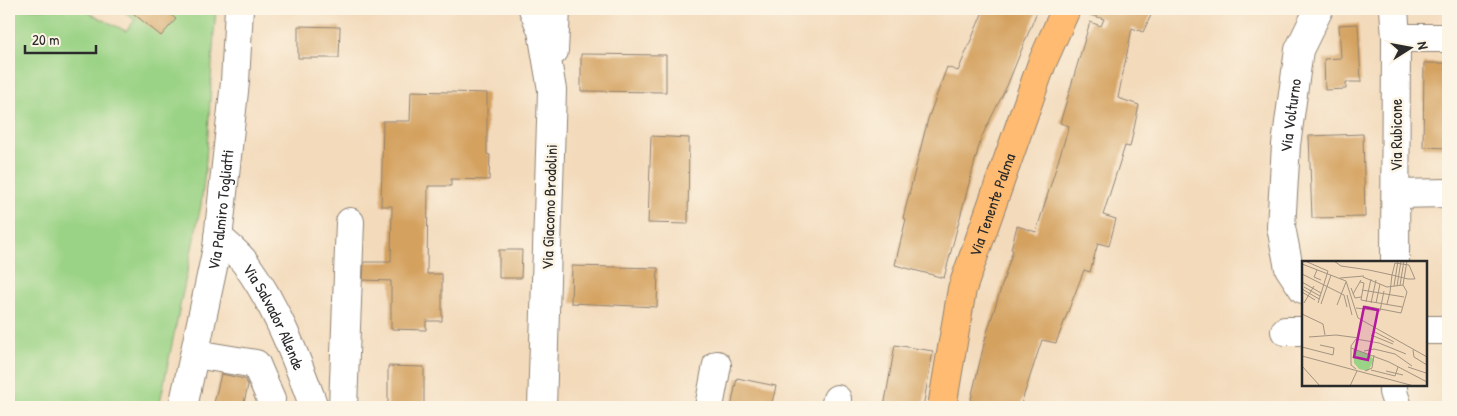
<svg xmlns="http://www.w3.org/2000/svg" width="1457" height="416" viewBox="0 0 1457 416" font-family="'Patrick Hand',sans-serif">
<style>
.green{fill:#9bd386;stroke:#637f58}
.building{fill:#d4a15f}
.lines{fill:none;stroke-linecap:round;stroke-linejoin:round}
.minor-casing{stroke:#8f8273;stroke-width:30}
.major-casing{stroke:#8f8273;stroke-width:30}
.minor{stroke:#fff;stroke-width:28}
.major{stroke:#febb71;stroke-width:28}
.labels{text-anchor:middle;dominant-baseline:central;stroke-width:5;stroke-linejoin:round;paint-order:stroke}
.street-label{font-size:16px;fill:#2b2b2b;stroke:#fcf5e5}
.inset-road{fill:none;stroke:#a39481;stroke-width:1}
.view{fill:#b5179e;fill-opacity:0.15;stroke:#b5179e;stroke-width:2.5}
.inset-edge{fill:none;stroke:#2b2b2b;stroke-width:2.5}
</style>
<rect width="100%" height="100%" fill="#fcf5e5"/>
<filter id="ink" filterUnits="userSpaceOnUse"><feTurbulence type="fractalNoise" baseFrequency=".02" numOctaves="2"/><feDisplacementMap in="SourceGraphic" scale="10" xChannelSelector="R" yChannelSelector="G"/><feConvolveMatrix kernelMatrix="1 2 1 2 8 2 1 2 1" color-interpolation-filters="sRGB"/></filter>
<filter id="wash" filterUnits="userSpaceOnUse"><feTurbulence type="fractalNoise" baseFrequency=".0096" numOctaves="4" result="noise"/><feDisplacementMap in="SourceGraphic" scale="20" xChannelSelector="R" yChannelSelector="G"/><feGaussianBlur stdDeviation="1.12" result="paint"/><feColorMatrix in="noise" values="0 0 0 0 0 0 0 0 0 0 0 0 0 0 0 0 0 1.4 0 .05"/><feComposite in="paint" operator="in"/></filter>
<g filter="url(#wash)">
<rect width="100%" height="100%" fill="#f3dabb"/>
<path class="green" d="M9 9H81L126 31 135 20 120 9H216C210 74 210 140 201 205L159 407H9Z"/>
<g id="blocks">
<path class="building" d="M128 9H164L176 19 161 36Z
M984 9H1038L1007 86 981 138 944 278 895 265 906 219 903 218 928 119 947 67 958 71Z
M1084 9H1154L1143 32 1132 28 1118 98 1139 105 1130 147 1125 146 1103 215 1116 219 1109 246 1098 243 1090 272 1084 270 1056 343 1042 340 1020 407H969L986 336 1013 250 1011 249 1017 226 1036 232 1069 126 1060 123 1090 22 1101 26 1104 19 1084 13Z
M1358 24 1361 82H1346V89L1325 90 1324 59 1341 58 1339 25Z
M298 26 340 27 339 58H298Z
M581 54 666 55V92L581 91Z
M1424 63H1448V148L1423 147Z
M411 91 487 93V154L490 155 489 180 451 179V186H428L427 274H442V321H426V330L391 329V281L363 280 364 262H391L392 206H381L383 121H410Z
M1363 134 1365 217 1312 218 1309 136Z
M651 136 689 138 688 224 648 223Z
M499 250H522L521 278H499Z
M572 266 658 268 657 307 571 303Z
M895 345 933 351 923 407H884Z
M388 366 424 367V407H388Z
M221 374 245 379 248 385 243 407H213Z
M737 378 776 386 771 407H731Z"/>
</g>
</g>
<g filter="url(#ink)">
<use href="#blocks" fill-opacity="0" stroke="#8f8273" stroke-width="1"/>
<g class="lines">
<g class="minor-casing">
<g id="minor">
<path d="M533 9 542 31 552 90 542 407"/>
<path d="M1394 9 1396 38 1395 262"/>
<path d="M1396 38H1448"/>
<path d="M554 51 556 9"/>
<path d="M1396 194 1448 193"/>
<path id="s1" d="M218 237C227 245 239 254 246 264 276 305 297 360 314 407"/>
<path id="s2" d="M1303 289 1289 268 1281 227 1286 145 1299 50 1319 9"/>
<path d="M1426 330H1448"/>
<path d="M1285 331H1303"/>
<path d="M195 354 256 364 271 399 270 407"/>
<path d="M1393 385V392L1398 407"/>
<path id="s3" d="M183 407 217 248 235 82 239 9"/>
<path d="M343 407 350 222"/>
<path d="M709 407 717 365"/>
<path d="M835 407 837 399"/>
</g>
</g>
<g class="major-casing">
<g id="major">
<path id="s4" d="M942 407 962 289 1042 63 1066 9"/>
</g>
</g>
<use href="#minor" class="minor"/>
<use href="#major" class="major"/>
</g>
</g>
<g class="labels">
<g class="street-label">
<text stroke="none"><textPath href="#s2" startOffset="179">Via Volturno</textPath></text>
<text transform="translate(1396 135) rotate(-90)">Via Rubicone</text>
<text stroke="none"><textPath href="#s4" startOffset="209">Via Tenente Palma</textPath></text>
<text transform="translate(549 207) rotate(-88)">Via Giacomo Brodolini</text>
<text stroke="none"><textPath href="#s3" startOffset="201">Via Palmiro Togliatti</textPath></text>
<text stroke="none"><textPath href="#s1" startOffset="99">Via Salvador Allende</textPath></text>
</g>
</g>
<g transform="translate(1302 261)">
<rect width="125" height="125" fill="#f3dabb"/>
<path d="M51 88 67 93 72 99 66 110 57 108 52 102Z" fill="#9bd386"/>
<path class="inset-road" d="M3 0 26 10 16 42M32 0 39 5 67 9 90 14 106 18H113L107 4 93 2 90 14 88 31 85 43M0 3 44 20 56 57 125 96M15 9 12 16 19 19M0 13 42 34 45 46M61 16 85 26 101 24M38 17 62 15M0 21 19 32M58 21 62 22 59 39 100 46M98 24 102 0M92 25 96 0M95 25 99 0M2 26 18 35M49 27 53 37 59 36M0 28 17 38M60 29 102 36M0 31 13 39M51 33 59 19M45 34 50 54M64 41 69 18M2 42 12 25M69 42 74 19M74 42 78 23M19 43 29 14M35 44 44 21M63 45 99 52 105 31 101 24 105 0M54 47 78 50 82 30M0 53 21 63 23 74M71 70 92 81M69 74 91 83M7 76 34 74 57 77M0 86 31 94 32 87 18 84M49 87 87 101 125 121M111 89 112 96 125 104M62 90 72 88 93 93 110 105M0 95 112 125M0 105 18 125M106 106 124 112M54 108 49 104V85L54 78 77 82 104 93M69 109 93 115 96 106M63 110 70 107 72 94M84 110 101 114M48 125 55 110"/>
<path class="view" d="M62 46 76 49 66 99 52 96Z"/>
<rect width="125" height="125" class="inset-edge"/>
</g>
<rect width="1457" height="416" fill="none" stroke="#fcf5e5" stroke-width="30"/>
<g transform="translate(1410 48) rotate(79)" stroke="#fcf5e5" stroke-width="4" paint-order="stroke">
<path d="M0-4L9 19L0 12L-9 19Z" fill="#2b2b2b"/>
<text y="-8" font-size="14" font-weight="bold" text-anchor="middle" fill="#2b2b2b">N</text>
</g>
<path d="M25 45v8h71v-8" fill="none" stroke="#2b2b2b" stroke-width="2.5"/>
<text x="32" y="45" font-size="15" fill="#2b2b2b" stroke="#fcf5e5" stroke-width="4" paint-order="stroke">20 m</text>
</svg>
